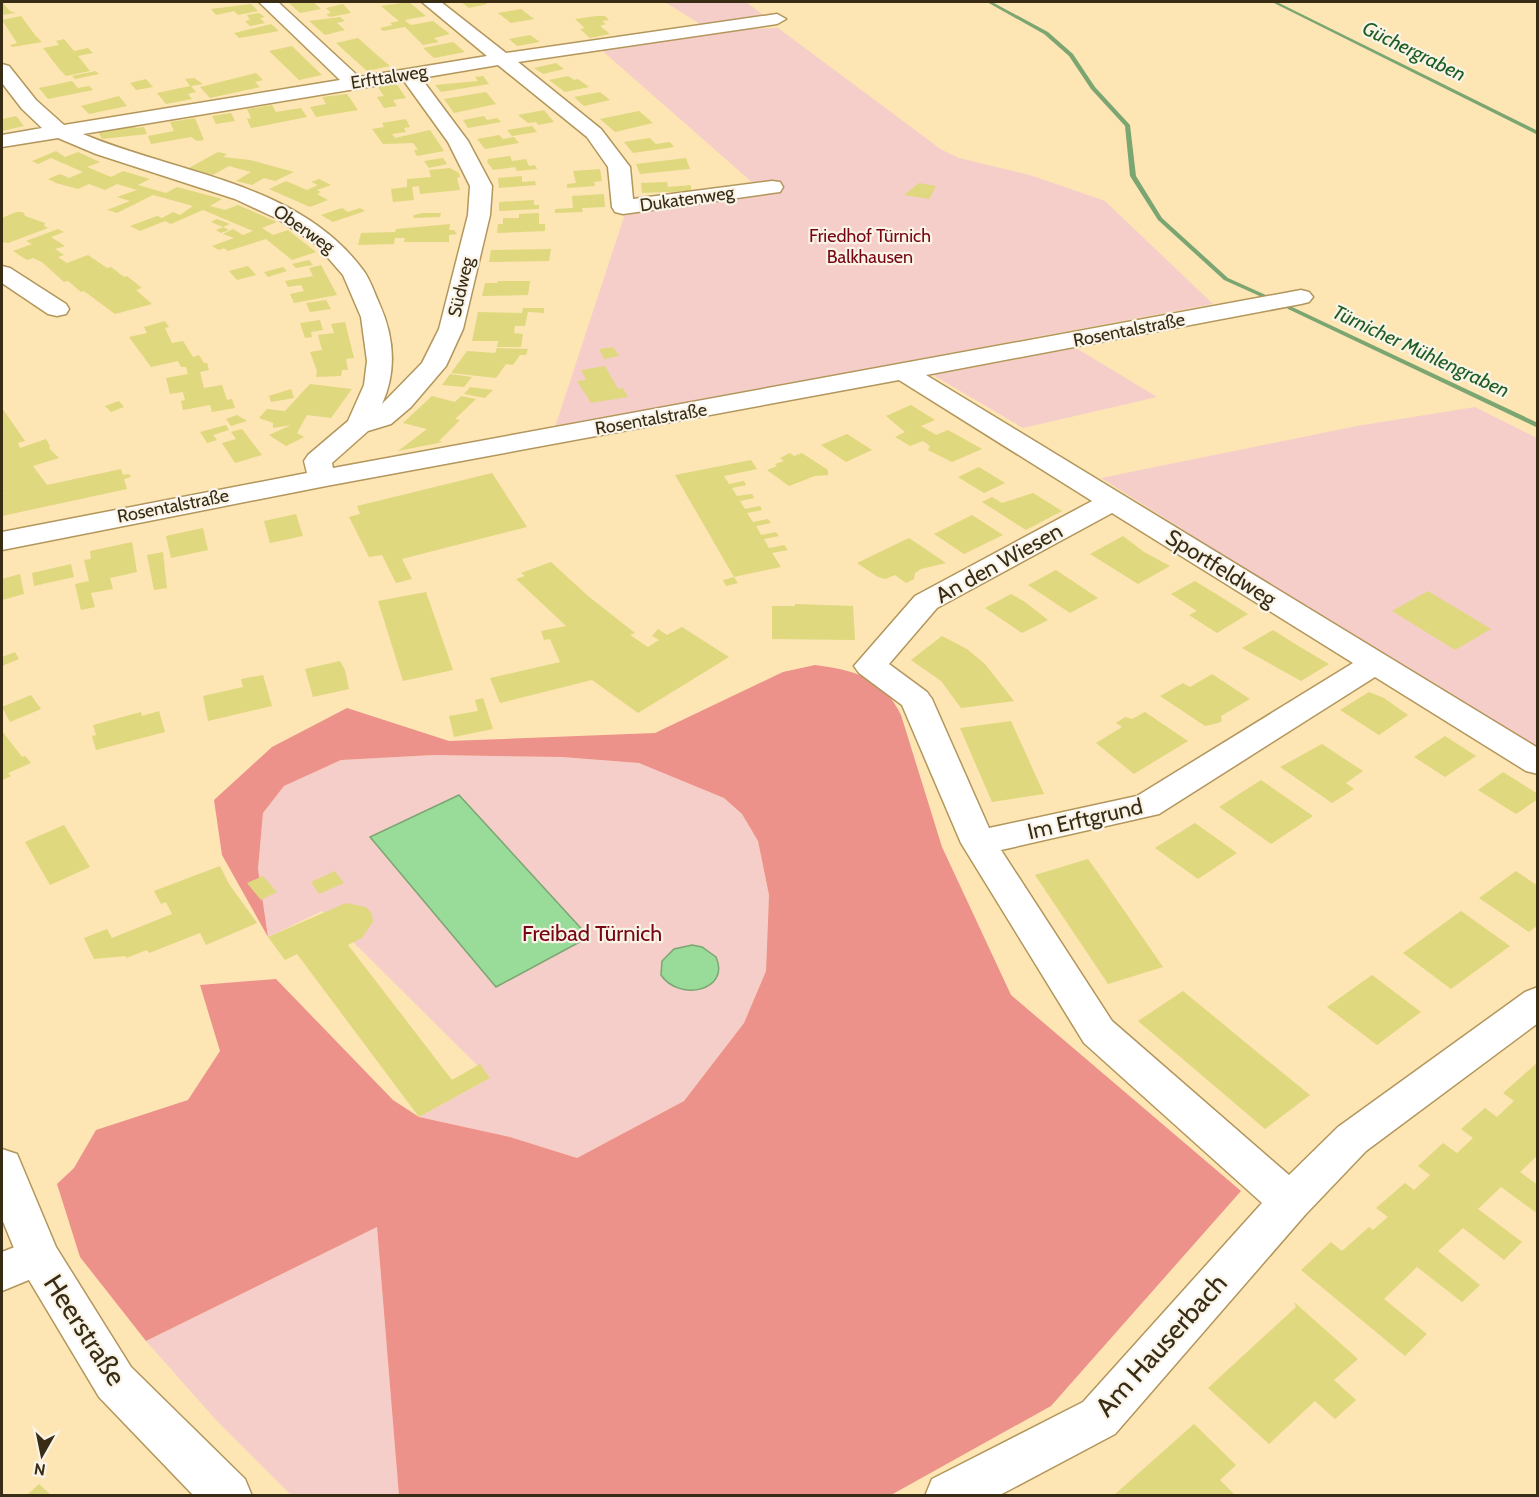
<svg xmlns="http://www.w3.org/2000/svg" width="1539" height="1497" viewBox="0 0 1539 1497" font-family="Cabin,sans-serif">
<style>
.green{fill:#f5ceca}
.forest{fill:#ed918b}
.water{fill:#99db99;stroke:#7ca671;stroke-width:1.5}
.lines{fill:none;stroke-linecap:round;stroke-linejoin:round}
.stream{fill:#7ca671;fill-rule:evenodd}
.building{fill:#dfd87e}
.street-casing{stroke:#b2965b;stroke-width:3}
.secondary-casing{stroke:#b2965b;stroke-width:3}
.street{fill:#fff;fill-rule:evenodd}
.secondary{fill:#fff;fill-rule:evenodd}
.labels{text-anchor:middle;dominant-baseline:central;stroke-width:4.5;stroke-linejoin:round;paint-order:stroke}
.far-street-label{font-size:18px;fill:#382c14;stroke:#faf4e8}
.far-park-label{font-size:18px;fill:#770512;stroke:#faf4e8}
.far-water-label{font-size:20px;font-style:italic;fill:#1d5f23;stroke:#faf4e8}
.street-label{font-size:22px;fill:#382c14;stroke:#faf4e8}
.park-label{font-size:22px;fill:#770512;stroke:#faf4e8}
.near-street-label{font-size:27px;fill:#382c14;stroke:#faf4e8}
</style>
<rect width="100%" height="100%" fill="#fde5b4"/>
<path class="green" d="M665 2H746L763 15 700 24Z
M778 28 942 150 959 158 1030 175 1105 201 1213 304 555 427 625 214 639 208 762 191 598 47 708 30Z
M1076 348 1157 397 1023 428 933 375Z
M1475 407 1537 438V754L1101 478 1357 426Z
M434 755 562 757 640 763 724 798 742 814 758 841 769 895 766 971 744 1023 684 1101 577 1158 510 1137 419 1117 490 1078 322 911 268 937 258 869 263 813 284 786 341 760Z
M377 1227 399 1495H291L217 1421 146 1341Z"/>
<path class="forest" d="M815 665C853 670 883 677 901 715L942 847 1011 995 1241 1191 1051 1406 891 1495 399 1496 377 1227 146 1341 80 1257 57 1184 74 1168 96 1130 188 1100 220 1051 200 985 276 979 393 1100 419 1117 510 1137 577 1158 684 1101 744 1023 766 971 769 895 758 841 742 814 724 798 639 763 562 757 434 755 341 760 284 786 263 813 258 869 268 937 222 855 214 800 272 747 347 708 449 741 655 733 783 672Z"/>
<path class="water" d="M459 795 589 937 496 987 370 837Z
M692 945 702 947 716 957C731 991 679 1002 661 975L662 961 674 949Z"/>
<g class="lines">
<path class="stream" d="M987 2H992L1048 32 1073 54 1095 87 1130 125 1136 176 1162 218 1228 278 1268 296V298H1264L1224 280 1158 220 1130 176 1125 126 1091 89 1069 56 1044 34Z
M1272 2H1277L1538 131V135Z
M1290 306 1538 423V428L1288 309 1287 308Z"/>
</g>
<path class="building" d="M2 2 10 11 16 13 2 15Z
M296 2H313L321 9 300 13 289 3Z
M409 2 426 16 405 20 408 23 411 25 433 21 450 34 434 38 439 42 423 45 405 27 383 31 380 28 393 25 390 23 399 21 381 6Z
M461 2H484L487 4 469 8Z
M251 4 258 11 238 15 234 11 216 15 211 9Z
M343 4 351 13 330 17 326 14 331 13 326 8Z
M521 9 534 19 511 23 498 13Z
M259 13 265 17 260 18 265 23 250 26 245 21 250 20 247 15Z
M21 16 35 35 42 42 12 47 10 45 17 43 2 20Z
M596 16H605L609 20 602 21 606 24 600 26 610 34 590 38 580 29 585 28 575 19Z
M340 17 345 21 337 23 345 30 325 35 309 21Z
M271 24 279 31 239 38 234 33Z
M530 35 540 42 517 46 509 39Z
M358 38 377 55 390 66 367 71 336 43Z
M64 39 74 51 88 48 93 53 78 56 90 71 66 76 60 70 43 48 59 45 56 41Z
M453 42 465 52 434 58 423 48Z
M292 46 298 52 322 75 299 80 269 51Z
M556 63 564 69 543 74 534 68Z
M96 71 99 74 75 79 72 76Z
M256 73 263 80 255 82 260 87 210 98 200 87Z
M483 76 489 84 441 92 435 85 478 81 475 77Z
M568 76 574 80 578 79 589 87 565 92 549 80Z
M194 78 203 84 191 86 196 92 188 94 192 99 166 104 157 93 190 86 185 79Z
M146 79 153 87 136 90 130 83Z
M72 81 78 88 89 86 93 90 48 99 39 88Z
M396 83 406 98 393 100 397 106 384 108 377 97 384 96 377 86Z
M486 92 496 104 454 113 444 99Z
M600 92 610 100 584 106 574 97Z
M347 94 358 110 316 117 310 107 326 104 322 97Z
M119 96 127 106 89 114 81 106Z
M272 105 276 112 301 108 307 117 251 128 247 119 251 118 247 109Z
M544 110 554 122 538 125 536 122 528 123 518 115Z
M639 111 653 123 615 132 600 119Z
M231 113 235 121 216 124 212 116Z
M16 116 24 126 2 131 3 119Z
M484 116 487 120 497 118 501 122 468 128 463 120Z
M195 118 204 140 197 141 191 137 151 144 148 136 174 131 170 122Z
M406 119 410 127 404 128 406 132 392 134 395 138 430 130 444 151 417 156 414 150H418L413 143 383 144 372 129 384 127 382 123Z
M135 126 136 128 144 127 147 134 102 139 98 132Z
M532 126 537 132 512 136 507 130Z
M499 135 503 139 514 137 519 143 485 149 477 139Z
M650 138 656 144 670 142 674 147 633 153 624 142Z
M56 151 65 157 78 152 100 162 87 167 111 177 123 171 150 179 138 185 166 193 177 187 222 199 210 206 225 210 238 205 277 222 262 228 273 235 288 230 316 252 292 260 266 239 228 251 224 248 219 250 212 246 234 238 223 234 233 229 243 235 253 231 203 210 171 224 165 221 140 231 130 226 157 216 162 218 173 212 180 215 193 206 153 195 117 213 107 210 130 201 117 197 137 190 117 184 105 190 89 184 78 189 56 183 48 179 60 174 69 178 83 172 51 158 38 164 32 161Z
M218 152 227 154 223 157 250 160 294 172 275 181 264 178 252 185 236 181 251 172 236 168 229 166 213 175 189 168Z
M510 156 512 161 526 159 529 166 535 165 537 169 517 171 515 167 493 170 487 162 488 159Z
M443 158 447 164 429 168 424 161Z
M686 158 690 169 640 174 636 164Z
M450 168 459 173 460 177 457 178 460 190 420 194 419 186 412 187 414 200 393 202 391 189 407 187V179L431 177 429 170Z
M600 169 602 181 594 182 595 186 567 188V184L576 183 573 171Z
M522 176V182L535 181 536 185 499 188 498 178Z
M319 179 331 185 317 190 321 192 317 194 328 200 310 207 269 189 286 181 307 190 318 185 311 182Z
M667 182 668 187 691 185V191L642 193 641 183Z
M919 183 936 186 929 199 904 195Z
M604 194 605 207 582 208 583 212 555 213V209L573 208 572 196Z
M534 200V205H539V209L499 211V202Z
M342 208 348 212 360 208 365 211 333 222 321 215Z
M16 212H23L25 216 45 223 44 226 48 228 8 243 2 242V218Z
M422 213H441L440 217 413 218 414 215Z
M539 213V224H545V231L497 233 498 224H503V218H519V214Z
M217 219 230 224 223 227 229 230 221 233 216 230 223 227 211 222Z
M450 224 449 230H454L457 234 449 235V242H404L405 238H395L394 244 358 245 361 233 395 232 396 229Z
M58 229 64 232 51 237 65 246 55 249 64 255 58 257 67 263 88 255 107 268 111 267 124 277 127 276 142 288 136 290 152 304 115 314 84 291 81 292 68 281 64 282 42 262 33 258 27 260 13 251 32 244 26 241Z
M551 249 549 261 489 262 491 250Z
M309 260 313 265 296 268 292 264Z
M321 265 337 295 294 303 290 294 304 291 301 285 288 287 285 281 313 276 309 268Z
M248 266 256 275 237 280 229 271Z
M283 267 287 271 268 277 264 272Z
M498 281H530L528 295 482 296 485 283H497Z
M326 300 331 309 310 312 306 303Z
M523 308H544V313L528 312 525 326H515L514 333 523 334 521 347H497L498 341H472L478 312 522 313Z
M320 320 323 330 311 332 312 337 305 338 300 323Z
M165 321 169 327 165 328 172 343 183 341 193 357 199 355 204 363H207L209 370 200 372 204 388 222 385 227 400 232 399 235 408 212 412 210 405 183 410 181 401 185 400 183 392 170 394 166 378 188 374 186 367H181L178 361 151 367 129 337 147 333 144 327Z
M345 322 354 358 346 359 348 370H342L341 376 316 377 317 371 310 352 322 350 318 335 334 333 331 324Z
M613 347 619 356 604 359 599 349Z
M497 348 528 349 526 355H520L513 365 506 364 496 378 451 373 467 351 495 353Z
M605 366 618 389 623 388 628 397 591 403 577 381 586 380 581 370Z
M450 374 472 377 464 387 442 385Z
M310 384 352 389 331 418 307 415 297 433 304 437 286 446 269 435 291 425 273 428V423L259 418 267 409 285 411Z
M470 387 493 390 485 398 464 394Z
M291 389 294 398 271 402 269 396Z
M432 396 455 402 461 396 476 399 455 419 460 420 439 441 443 442 398 451 427 429 403 423Z
M119 401 124 407 111 412 105 406Z
M911 405 935 420 921 426 936 435 948 430 982 449 952 462 928 450 930 446 923 441 910 446 895 437 905 432 886 416Z
M2 408 25 441 18 443 20 448 46 439 50 446 49 448 59 458 33 466 47 485 121 469 123 475 129 474 131 477 124 479 127 489 2 516V494H4L2 490Z
M237 415 247 421 231 426 226 419Z
M226 425 229 430 213 435 217 440 207 443 200 432Z
M242 429 262 455 235 463 222 443 236 439 231 432Z
M847 434 872 450 846 462 821 445Z
M790 453 794 456 802 453 828 470V475L815 476 789 486 767 470 777 466 775 464 784 461 780 458Z
M751 460 757 469 724 476 729 484 744 481 746 485 732 488 737 496 752 494 754 498 740 501 745 509 760 506 762 510 747 513 753 522 768 519 771 523 756 526 761 535 776 532 779 536 764 539 769 548 784 545 788 550 772 553 781 567 734 577 675 475Z
M979 467 1005 483 984 493 958 477Z
M492 473 527 527 402 559 412 579 396 583 382 555 369 557 349 517 360 514 357 506Z
M1033 493 1062 511 1026 530 982 502 992 497 1002 503Z
M296 514 303 536 270 543 264 521Z
M972 515 1003 535 964 554 934 534Z
M203 528 208 550 171 558 166 536Z
M1123 536 1144 552 1170 566 1138 584 1090 554Z
M909 538 946 563 921 569 915 573 914 579 906 583 895 575 885 579 878 577 857 563Z
M132 542 137 572 110 578 113 589 91 593 95 607 81 610 75 584 89 581 84 560 91 559 90 551Z
M163 552 167 588 154 590 147 555Z
M551 562 588 596 635 633 630 635 648 647 659 640 652 636 658 629 667 635 682 627 729 657 638 713 592 680 500 703 490 678 560 662 550 639 544 640 541 631 566 626 516 579 525 576 521 573Z
M71 564 74 577 34 586 32 573Z
M1056 570 1098 598 1070 613 1028 585Z
M20 574 24 594 2 600V579Z
M734 577 738 583 726 586 723 580Z
M1195 581 1221 597 1248 614 1217 633 1189 615 1197 611 1171 594Z
M1428 591 1463 612 1491 629 1455 650 1392 611Z
M426 592 453 670 403 681 378 601Z
M1011 594 1025 602 1048 620 1022 633 985 608Z
M795 604 853 606 855 640 772 639V606H795Z
M1273 630 1300 647 1329 664 1301 681 1242 648Z
M942 636 967 649 985 664 1014 701 961 708 941 681 911 660Z
M15 652 19 659 2 666V657Z
M340 661 345 670 349 689 313 697 305 669Z
M1212 674 1250 699 1221 716 1222 721 1218 723 1205 726 1160 696 1183 683 1190 687Z
M263 675 272 706 208 721 203 696 243 687 241 679Z
M1369 692 1384 698 1408 715 1379 735 1340 710Z
M31 695 41 709 10 722 2 707Z
M483 698 493 729 454 737 449 716 478 711 475 700Z
M159 711 165 732 96 750 92 736 96 735 93 725 141 712 142 716Z
M1145 712 1188 741 1134 774 1096 743 1122 727 1116 723 1125 717 1132 719Z
M1011 721 1044 794 992 802 960 728Z
M2 731 22 757 25 756 31 763 8 773 11 776 2 780Z
M1445 736 1476 756 1445 777 1414 757Z
M1322 744 1363 771 1346 783 1354 789 1332 803 1280 767Z
M1503 772 1538 794V799L1516 814 1478 790Z
M1261 780 1313 816 1271 844 1219 807Z
M1195 823 1237 853 1198 879 1155 848Z
M64 825 90 867 50 885 25 842Z
M1088 859 1103 880 1163 967 1108 984 1035 875Z
M220 866 229 884 257 923 206 945 200 933 149 953 147 950 126 958V956L94 959 84 938 107 929 112 938 172 914 166 902 161 904 154 891Z
M335 871 344 883 319 894 311 882Z
M1516 871 1538 886V925L1529 932 1479 898Z
M263 876 277 892 261 900 247 883Z
M346 903 366 907 372 914 373 922 362 938 348 945 452 1080 480 1064 490 1078 419 1117 297 954 285 960 268 937Z
M1461 911 1510 946 1451 989 1403 953Z
M1372 975 1421 1012 1377 1045 1327 1007Z
M1183 991 1257 1052 1310 1095 1265 1129 1138 1021Z
M1538 1062V1155L1520 1172 1538 1185V1214L1501 1187 1478 1209 1522 1242 1504 1260 1463 1228 1438 1251 1480 1285 1462 1302 1417 1267 1384 1299 1427 1334 1405 1356 1301 1270 1331 1242 1342 1251 1369 1227 1373 1230 1388 1217 1376 1208 1405 1183 1414 1190 1430 1175 1418 1166 1443 1143 1457 1153 1473 1138 1461 1129 1485 1108 1497 1117 1514 1101 1503 1093Z
M1294 1302 1358 1359 1334 1380 1356 1400 1335 1419 1315 1401 1269 1444 1208 1388 1296 1307Z
M1194 1424 1236 1465 1220 1480 1236 1496H1113Z
M39 1484 52 1496H26Z"/>
<g class="lines">
<g class="street-casing">
<path id="street" d="M259 2H278L359 77 487 56 422 2H441L506 53 777 14 786 19 777 24 518 62 601 129 630 167 633 199 772 181 780 182 783 187 780 192 772 193 623 214 615 212 612 207 608 167 587 137 498 65 421 78 468 141 492 186 490 215 463 329 446 366 411 407 391 424 368 431 332 463 333 468 1301 290 1309 292 1313 297 1309 302 1301 304 926 375 1538 748V774L1526 771 1375 677 1159 814 1001 850 1112 1021 1289 1175 1338 1127 1525 992 1538 987V1023L1366 1151 1305 1215 1115 1434 998 1496H925L932 1479 1083 1402 1262 1203 1084 1043 961 843 902 705 859 673 854 666 915 596 1092 501 899 380 326 486 2 550V532L307 473 304 461 308 455 348 421 364 385 367 361 361 317 343 275 316 244 278 219 235 199 96 154 58 138 2 147V135L42 128 22 109 2 83V64L9 66 36 100 64 125 340 80ZM404 81 448 142 470 186 468 215 439 329 422 363 382 404C397 371 394 336 379 303 374 292 370 279 363 270 298 182 177 174 83 134ZM1112 513 1353 663 1137 796 989 828 932 699 927 692 889 664 937 608Z
M2 266 10 268 66 304 69 309 66 314 57 316 48 314 2 283Z
M38 1238 53 1244 60 1257 53 1270 2 1291V1252Z"/>
</g>
<g class="secondary-casing">
<path id="secondary" d="M2 1149 17 1154 56 1247 131 1367 245 1479 252 1496H194L99 1397 23 1270 2 1219Z"/>
</g>
<use href="#street" class="street"/>
<use href="#secondary" class="secondary"/>
</g>
<g class="labels">
<g class="far-street-label">
<text transform="translate(389 77) rotate(-9)">Erfttalweg</text>
<text transform="translate(687 199) rotate(-8)">Dukatenweg</text>
<text transform="translate(304 229) rotate(35)">Oberweg</text>
<text transform="translate(461 287) rotate(-77)">Südweg</text>
<text transform="translate(1129 330) rotate(-11)">Rosentalstraße</text>
<text transform="translate(651 419) rotate(-10)">Rosentalstraße</text>
<text transform="translate(173 506) rotate(-11)">Rosentalstraße</text>
</g>
<g class="far-park-label">
<text x="870" y="236">Friedhof Türnich<tspan x="870" dy="21">Balkhausen</tspan></text>
</g>
<g class="far-water-label">
<text transform="translate(1414 51) rotate(26)">Güchergraben</text>
<text transform="translate(1421 351) rotate(25)">Türnicher Mühlengraben</text>
</g>
<g class="street-label">
<text transform="translate(999 563) rotate(-29)">An den Wiesen</text>
<text transform="translate(1221 568) rotate(32)">Sportfeldweg</text>
<text transform="translate(1085 819) rotate(-13)">Im Erftgrund</text>
</g>
<g class="park-label">
<text x="592" y="933">Freibad Türnich</text>
</g>
<g class="near-street-label">
<text transform="translate(85 1330) rotate(57)">Heerstraße</text>
<text transform="translate(1161 1345) rotate(-48)">Am Hauserbach</text>
</g>
</g>
<rect width="1539" height="1497" fill="none" stroke="#382c14" stroke-width="6"/>
<g transform="translate(42 1455) rotate(189)" stroke="#faf4e8" stroke-width="4.5" paint-order="stroke">
<path d="M0-4.5L10 22L0 15L-10 22Z" fill="#382c14"/>
<text y="-9" font-size="16" font-weight="bold" text-anchor="middle" fill="#382c14">N</text>
</g>
</svg>
